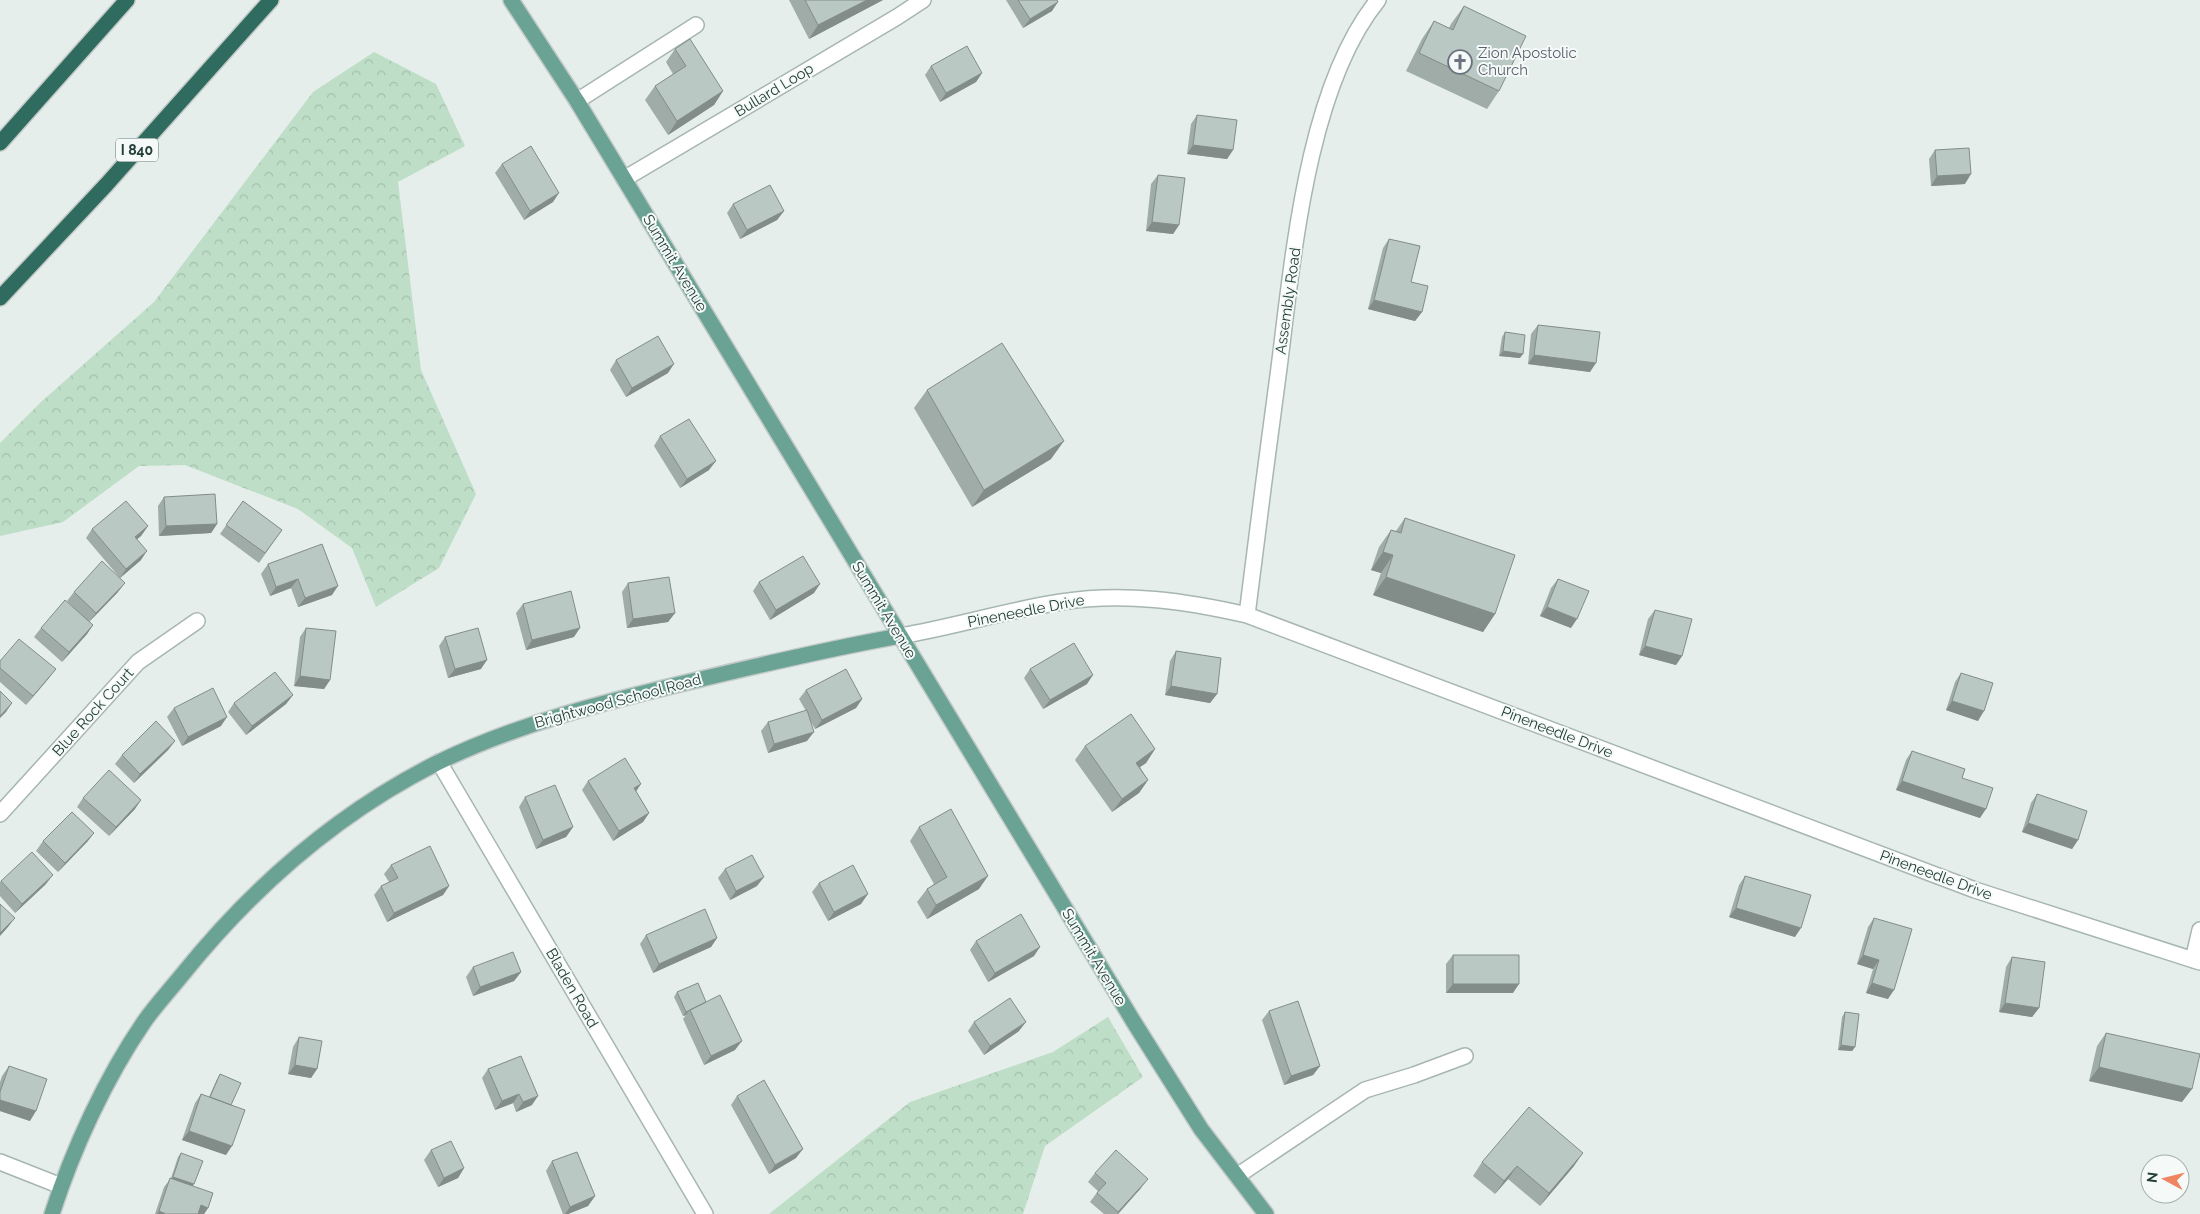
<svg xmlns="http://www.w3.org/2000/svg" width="2200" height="1214" viewBox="0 0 2200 1214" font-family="Raleway,sans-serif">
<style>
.forest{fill:url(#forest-crowns)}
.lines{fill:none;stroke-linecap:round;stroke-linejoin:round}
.minor-casing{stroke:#a7b6b1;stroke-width:18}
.major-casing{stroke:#c2c9c7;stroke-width:18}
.highway-casing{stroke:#c2c9c7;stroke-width:18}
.minor{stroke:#fff;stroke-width:15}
.major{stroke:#6aa294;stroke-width:15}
.highway{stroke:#306b5f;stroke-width:15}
.wall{fill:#a0aca8}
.shaded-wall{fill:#828c88}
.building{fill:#bac8c3;stroke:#828c88}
.labels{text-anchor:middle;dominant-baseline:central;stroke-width:4;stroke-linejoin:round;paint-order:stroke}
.shield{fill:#f5faf8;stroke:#637772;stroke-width:1}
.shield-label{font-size:14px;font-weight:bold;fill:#243f38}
.worship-label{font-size:15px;fill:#5b616d;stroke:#f5faf8;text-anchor:start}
.street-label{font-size:15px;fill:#243f38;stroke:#f5faf8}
</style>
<defs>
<pattern id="forest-crowns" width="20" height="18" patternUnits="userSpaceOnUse" patternTransform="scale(1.25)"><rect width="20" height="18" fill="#bedec7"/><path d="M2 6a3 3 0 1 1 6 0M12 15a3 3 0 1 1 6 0" fill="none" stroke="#a3c0ac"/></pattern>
</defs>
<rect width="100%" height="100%" fill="#e5eeea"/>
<path class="forest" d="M374 52 436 84 465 146 398 182 421 370 476 494 439 568 376 607 352 548 298 509 185 465 139 466 63 522 0 536V443L41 402 154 302 313 92Z
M1108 1017 1143 1077 1045 1146 1023 1214H769L910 1102 1053 1052Z"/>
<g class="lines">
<g class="minor-casing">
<path id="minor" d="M577 101 696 25
M624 179 897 17 923 0
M1247 615C1257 533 1268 450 1279 368 1293 258 1307 87 1378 0
M900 636C954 627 1007 610 1061 602 1124 592 1186 601 1247 615L1975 890 2200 962
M439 762 705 1214
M0 814 138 662 197 621
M2193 960 2200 930
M0 1162 61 1186
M1237 1176 1365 1090 1414 1075 1465 1056"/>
</g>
<g class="major-casing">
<path id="major" d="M511 0 577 101 1135 1024 1201 1129 1266 1214
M52 1214C73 1149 105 1079 144 1022 155 1006 169 991 182 975 252 888 336 814 437 763 519 723 608 701 697 680 764 664 832 648 900 636"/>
</g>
<g class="highway-casing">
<path id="highway" d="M0 143 127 0
M0 298 106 185 271 0"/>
</g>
<use href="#minor" class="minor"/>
<use href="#major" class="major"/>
<use href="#highway" class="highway"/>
</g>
<path class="wall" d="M789 0H883L809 39Z
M1006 0H1057L1052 11 1023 28Z
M1464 6 1499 91 1487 109 1406 71 1422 39 1434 21 1449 28 1451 24Z
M675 49 723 91 714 105 668 135 645 100 655 86 673 74 666 62Z
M931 66 982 73 976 82 940 102 925 75Z
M1197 115 1233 150 1227 159 1187 154 1191 124Z
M1935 150 1965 184 1931 186 1929 159Z
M502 164 553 202 524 220 495 173Z
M1158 175 1179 225 1173 234 1146 231 1151 184Z
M733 204 784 211 777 220 740 239 727 213Z
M1389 239 1411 282 1422 312 1415 321 1368 309 1383 248Z
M1538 325 1590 372 1528 364 1531 334Z
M1505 332 1520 358 1499 356 1502 337Z
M616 360 668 373 626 397 610 370Z
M927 390 1051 459 972 507 914 408Z
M660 436 709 470 680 488 654 446Z
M164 497 217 524 211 533 159 536 158 506Z
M243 501 282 530 259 563 220 534Z
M1405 518 1495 614 1483 632 1373 595 1381 573 1371 570 1379 547 1391 530 1396 531Z
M148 526 141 536 137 539 141 560 120 578 86 538 92 529Z
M268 564 332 595 298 607 291 588 270 596 261 574Z
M1558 579 1571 628 1540 616 1551 588Z
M759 582 814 593 770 620 753 591Z
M628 583 675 613 668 622 627 628 622 592Z
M74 592H118L89 622 93 625 87 634 62 662 34 637 41 628 80 614 67 601Z
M523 604 574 637 526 650 516 613Z
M1655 610 1682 656 1676 665 1639 655 1648 619Z
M306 628 330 680 324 689 294 686 300 637Z
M445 637 481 669 448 678 439 646Z
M1176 651 1217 694 1210 703 1165 695 1170 661Z
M0 661 49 678 26 705 0 682Z
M1030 669 1087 684 1043 709 1024 678Z
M1961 673 1978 721 1946 710 1955 682Z
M806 690 862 699 856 708 815 729 810 720 807 741 768 753 761 731 768 722 806 711 799 699Z
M293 695 286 704 246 735 228 712 234 703Z
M174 708 221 726 182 746 167 717Z
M175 741 168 750 134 783 115 764 122 755Z
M1085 746 1155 749 1146 763 1140 767 1148 780 1139 793 1112 812 1075 760Z
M1912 751 1962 778 1980 818 1896 790 1906 760Z
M588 781 636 791 649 813 643 822 613 841 582 790Z
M2037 794 2078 840 2072 849 2022 832 2031 803Z
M525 797 573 827 566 837 536 849 519 807Z
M83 798 135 809 109 836 77 807Z
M919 827 979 889 927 919 917 902 927 889 934 884 910 841Z
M94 833 87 842 58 872 36 851 43 841Z
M391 865 449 886 443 895 387 922 374 895 381 886 389 882 384 874Z
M725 869 757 886 730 900 718 878Z
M1745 876 1795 937 1729 917 1739 885Z
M1 881 46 884 15 913 0 896V882Z
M819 883 861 904 828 921 812 892Z
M1874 918 1888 999 1866 993 1873 969 1857 964 1868 927Z
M646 935 717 938 711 947 653 973 640 944Z
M976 941 1034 956 988 982 970 950Z
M1453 955 1513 993H1446V964Z
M2012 957 2039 1008 2032 1017 1999 1012 2006 967Z
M473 967 521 972 514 981 473 996 466 977Z
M677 992 706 1002 735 1050 704 1065 683 1019 686 1015 683 1016 674 997Z
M1269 1011 1320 1066 1313 1075 1284 1085 1262 1020Z
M1845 1012 1855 1047 1852 1051 1838 1050 1842 1017Z
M974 1022 1019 1031 984 1055 968 1031Z
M2106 1033 2182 1102 2089 1081 2097 1046Z
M299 1037 317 1069 311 1078 288 1074 293 1047Z
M521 1056 532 1105 516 1112 513 1103 495 1110 482 1078 488 1069Z
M9 1066 30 1121 0 1111V1082L2 1076Z
M220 1074 231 1105 226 1155 182 1140 195 1103 201 1094 209 1097 217 1079Z
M737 1096 796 1158 769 1174 731 1105Z
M431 1150 464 1168 458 1178 438 1187 424 1160Z
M181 1153 193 1186 208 1208 204 1214H155L164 1187 171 1178 178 1157Z
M552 1161 595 1196 588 1206 568 1214H563L546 1171Z
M1482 1162 1574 1166 1540 1206 1508 1179 1495 1194 1473 1176Z
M1095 1173 1141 1188 1118 1214H1104L1090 1202 1098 1191 1088 1182Z"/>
<path class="shaded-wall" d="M867 0H883L809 39 818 25Z
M1058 2 1052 11 1023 28 1030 19Z
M982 73 976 82 940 102 946 93Z
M723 91 714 105 668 135 677 121Z
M1193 145 1233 150 1227 159 1187 154Z
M1971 174 1965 184 1931 186 1937 176Z
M559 193 553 202 524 220 530 211Z
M784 211 777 220 740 239 747 230Z
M1152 222 1179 225 1173 234 1146 231Z
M1374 300 1422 312 1415 321 1368 309Z
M1503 351 1523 354 1520 358 1499 356Z
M1534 355 1596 363 1590 372 1528 364Z
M674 364 668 373 626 397 632 388Z
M1064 441 1051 459 972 507 984 490Z
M716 461 709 470 680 488 687 479Z
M217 524 211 533 159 536 166 526Z
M148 526 141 536 129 546 135 537Z
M147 551 141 560 120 578 126 569Z
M1383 552 1393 555 1381 573 1371 570Z
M1386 577 1495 614 1483 632 1373 595Z
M298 579 291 588 270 596 276 587Z
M125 583 118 592 89 622 96 613Z
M820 584 814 593 770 620 776 610Z
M338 586 332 595 298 607 305 598Z
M1547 607 1577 619 1571 628 1540 616Z
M675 613 668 622 627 628 633 619Z
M93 625 87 634 62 662 69 652Z
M580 628 574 637 526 650 532 640Z
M1645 646 1682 656 1676 665 1639 655Z
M487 660 481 669 448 678 455 669Z
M56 669 49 678 26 705 33 696Z
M1093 675 1087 684 1043 709 1050 700Z
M300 676 330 680 324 689 294 686Z
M1171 686 1217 694 1210 703 1165 695Z
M293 695 286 704 246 735 252 726Z
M862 699 856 708 815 729 822 720Z
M1952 701 1984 711 1978 721 1946 710Z
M12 703 6 712 0 718V716Z
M227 717 221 726 182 746 188 737Z
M814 732 807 741 768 753 774 744Z
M175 741 168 750 134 783 140 774Z
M1155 749 1146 763 1127 776 1136 763Z
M1148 780 1139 793 1112 812 1122 799Z
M1902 781 1986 809 1980 818 1896 790Z
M641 784 635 793 634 788Z
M141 800 135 809 109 836 116 827Z
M649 813 643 822 613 841 619 831Z
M2028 823 2078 840 2072 849 2022 832Z
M573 827 566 837 536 849 543 840Z
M94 833 87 842 58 872 65 863Z
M53 875 46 884 15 913 22 904Z
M988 876 979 889 927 919 936 905Z
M764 877 757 886 730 900 736 891Z
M449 886 443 895 387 922 394 913Z
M868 894 861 904 828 921 834 912Z
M1736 908 1801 928 1795 937 1729 917Z
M15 918 8 927 0 936V933Z
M717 938 711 947 653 973 659 964Z
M1040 947 1034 956 988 982 995 973Z
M1863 955 1879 960 1873 969 1857 964Z
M521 972 514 981 473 996 480 987Z
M1872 983 1894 990 1888 999 1866 993Z
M1453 984H1519L1513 993H1446Z
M2005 1003 2039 1008 2032 1017 1999 1012Z
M689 1010 686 1015 683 1016 686 1012Z
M1026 1022 1019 1031 984 1055 990 1046Z
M742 1041 735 1050 704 1065 711 1056Z
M1841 1045 1855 1047 1852 1051 1838 1050Z
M295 1065 317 1069 311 1078 288 1074Z
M1320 1066 1313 1075 1284 1085 1291 1076Z
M2099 1067 2192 1089 2182 1102 2089 1081Z
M519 1094 513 1103 495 1110 502 1101Z
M538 1096 532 1105 516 1112 523 1102Z
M0 1100 36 1111 30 1121 0 1111Z
M189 1131 232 1146 226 1155 182 1140Z
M803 1149 796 1158 769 1174 775 1165Z
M1583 1153 1574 1166 1540 1206 1549 1193Z
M1517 1166 1508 1179 1495 1194 1504 1181Z
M464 1168 458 1178 438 1187 444 1178Z
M173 1177 194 1184 191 1189 169 1181Z
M1148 1179 1141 1188 1118 1214H1117Z
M595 1196 588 1206 568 1214H565L570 1207Z
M201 1205 208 1208 204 1214H195Z
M159 1211 166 1214H157Z"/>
<path class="building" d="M805 0H867L818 25Z
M1018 0H1057L1058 2 1030 19Z
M1464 6 1526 36 1499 91 1419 53 1434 21 1453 30Z
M690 39 723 91 677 121 655 86 686 66 675 49Z
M967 46 982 73 946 93 931 66Z
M1197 115 1237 120 1233 150 1193 145Z
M531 146 559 193 530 211 502 164Z
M1969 148 1971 174 1937 176 1935 150Z
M1158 175 1185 178 1179 225 1152 222Z
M770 185 784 211 747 230 733 204Z
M1389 239 1420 246 1411 282 1428 286 1422 312 1374 300Z
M1538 325 1600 332 1596 363 1534 355Z
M1505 332 1525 335 1523 354 1503 351Z
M658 336 674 364 632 388 616 360Z
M1002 343 1064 441 984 490 927 390Z
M689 419 716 461 687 479 660 436Z
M215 494 217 524 166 526 164 497Z
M126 501 148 526 135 537 147 551 126 569 92 529Z
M243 501 282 530 265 553 226 525Z
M1405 518 1515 555 1495 614 1386 577 1393 555 1383 552 1391 530 1401 533Z
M322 544 338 586 305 598 298 579 276 587 268 564Z
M803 556 820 584 776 610 759 582Z
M102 561 125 583 96 613 74 592Z
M669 577 675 613 633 619 628 583Z
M1558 579 1589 591 1577 619 1547 607Z
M571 591 580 628 532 640 523 604Z
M65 600 93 625 69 652 41 628Z
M1655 610 1692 619 1682 656 1645 646Z
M306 628 336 631 330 680 300 676Z
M478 628 487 660 455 669 445 637Z
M19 639 56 669 33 696 0 668V661Z
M1074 643 1093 675 1050 700 1030 669Z
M1176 651 1221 658 1217 694 1171 686Z
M846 669 862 699 822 720 806 690Z
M275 672 293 695 252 726 234 703Z
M1961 673 1993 683 1984 711 1952 701Z
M213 688 227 717 188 737 174 708Z
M0 691 12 703 0 716Z
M807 710 814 732 774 744 768 722Z
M1131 714 1155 749 1136 763 1148 780 1122 799 1085 746Z
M156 721 175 741 140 774 122 755Z
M1912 751 1965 769 1962 778 1993 788 1986 809 1902 781Z
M625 758 641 784 634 788 649 813 619 831 588 781Z
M109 770 141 800 116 827 83 798Z
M555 785 573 827 543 840 525 797Z
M2037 794 2087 811 2078 840 2028 823Z
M951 809 988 876 936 905 927 889 947 877 919 827Z
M72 812 94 833 65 863 43 841Z
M430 846 449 886 394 913 381 886 398 878 391 865Z
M32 852 53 875 22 904 1 881Z
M752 855 764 877 736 891 725 869Z
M853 865 868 894 834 912 819 883Z
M1745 876 1811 895 1801 928 1736 908Z
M0 904 15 918 0 933Z
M705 909 717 938 659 964 646 935Z
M1021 914 1040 947 995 973 976 941Z
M1874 918 1912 929 1894 990 1872 983 1879 960 1863 955Z
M513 952 521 972 480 987 473 967Z
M1453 955H1519V984H1453Z
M2012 957 2045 962 2039 1008 2005 1003Z
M698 983 706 1002 686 1012 677 992Z
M720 995 742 1041 711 1056 690 1010Z
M1010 998 1026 1022 990 1046 974 1022Z
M1298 1001 1320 1066 1291 1076 1269 1011Z
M1845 1012 1859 1014 1855 1047 1841 1045Z
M2106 1033 2200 1054 2192 1089 2099 1067Z
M299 1037 322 1041 317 1069 295 1065Z
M521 1056 538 1096 523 1102 519 1094 502 1101 488 1069Z
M9 1066 47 1079 36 1111 0 1100V1092Z
M220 1074 241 1083 231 1105 210 1097Z
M764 1080 803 1149 775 1165 737 1096Z
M201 1094 245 1110 232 1146 189 1131Z
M1529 1107 1583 1153 1549 1193 1517 1166 1504 1181 1482 1162Z
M451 1141 464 1168 444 1178 431 1150Z
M1116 1150 1148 1179 1118 1212 1097 1193 1106 1183 1095 1173Z
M577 1152 595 1196 570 1207 552 1161Z
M181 1153 203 1161 194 1184 173 1177Z
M170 1178 213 1193 208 1208 201 1205 198 1214H166L159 1211Z"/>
<defs>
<g id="church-ring" transform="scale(1.25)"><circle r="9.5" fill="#f5faf8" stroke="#6b7280" stroke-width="1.5"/><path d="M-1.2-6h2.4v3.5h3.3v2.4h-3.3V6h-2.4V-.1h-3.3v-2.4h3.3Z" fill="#6b7280"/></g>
</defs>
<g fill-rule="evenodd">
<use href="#church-ring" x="1460" y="62"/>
</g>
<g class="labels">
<rect class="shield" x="116" y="138.5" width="42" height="23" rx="4"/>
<g class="shield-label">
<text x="137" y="150">I 840</text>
</g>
<g class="worship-label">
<text x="1478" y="53">Zion Apostolic<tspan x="1478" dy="17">Church</tspan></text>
</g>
<g class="street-label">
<text transform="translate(774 90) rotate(-31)">Bullard Loop</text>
<text transform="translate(675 263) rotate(59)">Summit Avenue</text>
<text transform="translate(1288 301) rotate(-82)">Assembly Road</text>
<text transform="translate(884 610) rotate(59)">Summit Avenue</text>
<text transform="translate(1026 611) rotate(-11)">Pineneedle Drive</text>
<text transform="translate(618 701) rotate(-15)">Brightwood School Road</text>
<text transform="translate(93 712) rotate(-48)">Blue Rock Court</text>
<text transform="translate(1557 732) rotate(21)">Pineneedle Drive</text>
<text transform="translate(1936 875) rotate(20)">Pineneedle Drive</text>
<text transform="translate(1094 957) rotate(59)">Summit Avenue</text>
<text transform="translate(572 988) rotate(60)">Bladen Road</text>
</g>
</g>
<g transform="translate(2165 1179) rotate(277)"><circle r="24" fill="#f5faf8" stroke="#a1afab"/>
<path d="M0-4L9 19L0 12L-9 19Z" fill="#ef8461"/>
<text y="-8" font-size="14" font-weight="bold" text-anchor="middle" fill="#243f38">N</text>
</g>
</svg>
